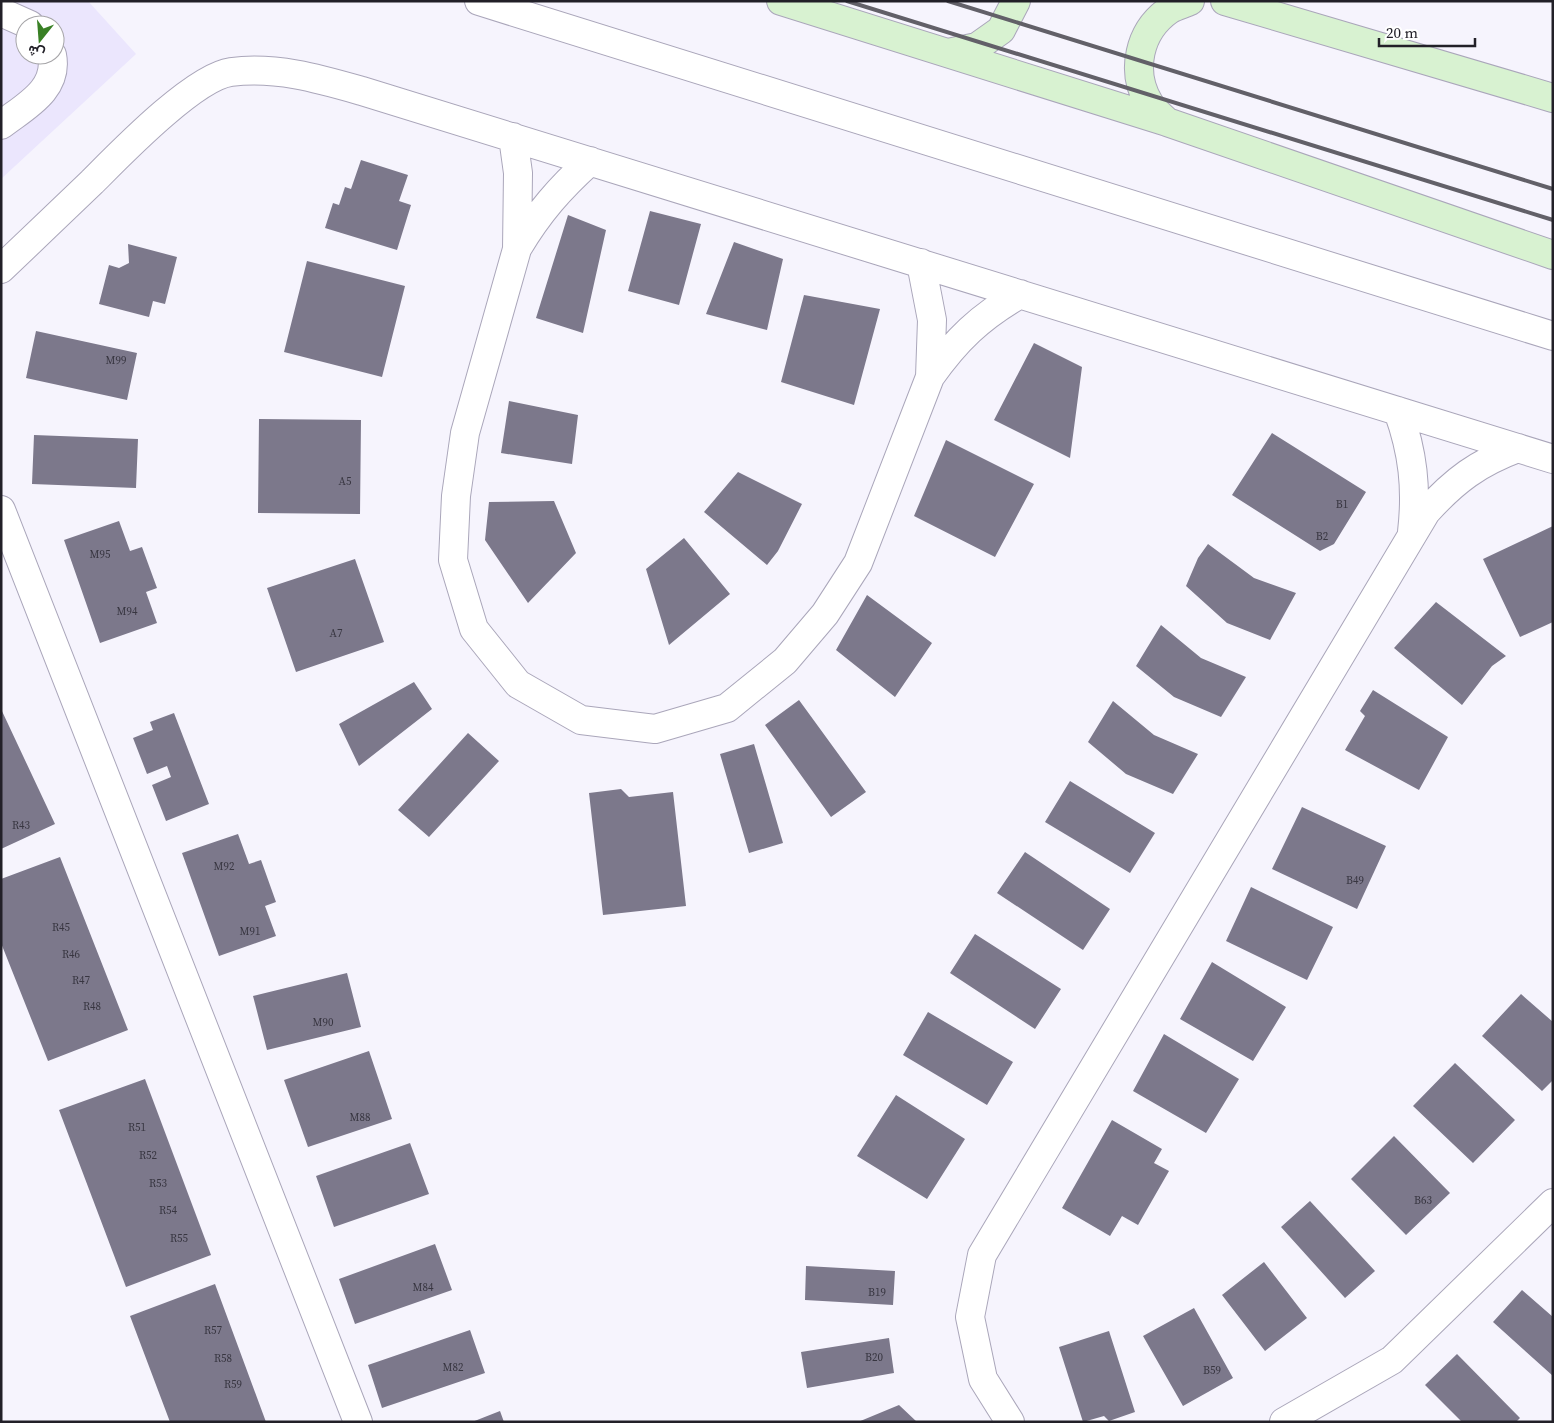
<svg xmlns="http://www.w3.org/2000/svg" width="1554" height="1423" viewBox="0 0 1554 1423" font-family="'Source Serif 4',Vazirmatn,serif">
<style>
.built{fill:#ebe6fd;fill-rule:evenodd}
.building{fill:#7c788b}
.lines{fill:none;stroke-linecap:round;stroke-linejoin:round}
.street-casing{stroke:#aaa6ba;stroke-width:30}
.secondary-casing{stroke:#aaa6ba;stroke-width:30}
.street{stroke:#fff;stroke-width:28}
.secondary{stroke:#d8f2d1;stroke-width:28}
.rail{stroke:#626068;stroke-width:4}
.labels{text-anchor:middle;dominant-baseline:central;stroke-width:5;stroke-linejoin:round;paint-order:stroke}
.number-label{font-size:11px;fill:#383641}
</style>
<rect width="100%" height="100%" fill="#f6f4fd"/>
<path class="built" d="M1 1H88L136 54 1 179ZM25 25H55V55H25Z"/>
<path class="building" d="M361 160 408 175 399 201 411 205 397 250 325 228 333 203 339 205 345 187 351 189Z
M650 211 701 224 679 305 628 291Z
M568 215 606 230 583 333 536 318Z
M734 242 783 259 767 330 706 314Z
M128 244 177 257 165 304 153 301 149 317 99 304 109 265 119 268 129 263Z
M307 261 405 286 382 377 284 352Z
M804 295 880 309 854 405 781 382Z
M36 331 137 353 127 400 26 378Z
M1034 343 1082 367 1070 458 994 420Z
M509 401 578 415 572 464 501 453Z
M259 419 361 420 360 514 258 513Z
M1272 433 1366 492 1334 544 1320 551 1232 495Z
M34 435 138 439 136 488 32 484Z
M946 440 1034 484 995 557 914 516Z
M738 472 802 504 778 551 767 565 704 512Z
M554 501 576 553 528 603 485 540 489 502Z
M119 521 130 551 142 547 157 588 146 592 157 623 100 643 64 540Z
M1553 526V622L1520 637 1483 559Z
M684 538 730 594 669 645 646 569Z
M1208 544 1254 578 1296 593 1270 640 1227 623 1186 586 1198 558Z
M355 559 384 642 296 672 267 588Z
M867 595 932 643 895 697 836 650Z
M1436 602 1506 656 1492 666 1462 705 1394 648Z
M1161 625 1201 658 1246 677 1221 717 1174 697 1136 666Z
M414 682 432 709 359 766 339 724Z
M1373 690 1448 737 1419 790 1345 750 1365 716 1360 711Z
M799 700 866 792 831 817 765 725Z
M1113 701 1154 735 1198 754 1173 794 1126 774 1088 742Z
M1 709 55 824 1 849Z
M174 713 209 804 166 821 152 785 171 777 167 766 147 774 133 738 153 730 150 722Z
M468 733 499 761 429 837 398 810Z
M754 744 783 843 749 853 720 754Z
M1070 781 1155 833 1130 873 1045 822Z
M621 789 629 797 673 792 686 906 603 915 589 793Z
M1302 807 1386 846 1357 909 1272 869Z
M238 834 249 864 261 860 276 902 265 906 276 936 219 956 182 853Z
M1025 852 1110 909 1083 950 997 893Z
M60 857 128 1030 48 1061 1 943V879Z
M1251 887 1333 927 1307 980 1226 941Z
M975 934 1061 989 1035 1029 950 973Z
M1212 962 1286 1007 1253 1061 1180 1019Z
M347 973 361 1027 267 1050 253 996Z
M1521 994 1553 1022V1080L1542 1091 1482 1036Z
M928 1012 1013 1062 987 1105 903 1055Z
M1164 1034 1239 1079 1206 1133 1133 1091Z
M369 1051 392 1119 308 1147 284 1080Z
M1455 1063 1515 1120 1473 1163 1413 1106Z
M145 1079 211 1255 126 1287 59 1110Z
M896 1095 965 1139 927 1199 857 1156Z
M1112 1120 1162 1149 1154 1163 1169 1171 1138 1225 1122 1216 1110 1236 1062 1208Z
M1394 1136 1450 1193 1406 1235 1351 1179Z
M410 1143 429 1194 334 1227 316 1176Z
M1310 1201 1375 1271 1345 1298 1281 1227Z
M435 1244 452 1290 355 1324 339 1279Z
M1264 1262 1307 1318 1265 1351 1222 1295Z
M806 1266 895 1271 893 1305 805 1300Z
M215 1284 266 1422H170L130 1316Z
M1522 1290 1553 1317V1376L1493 1322Z
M1194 1308 1233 1378 1183 1406 1143 1336Z
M470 1330 485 1373 382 1408 368 1365Z
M1109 1331 1135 1412 1109 1421 1104 1416 1083 1422 1059 1347Z
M889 1338 894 1373 807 1388 801 1352Z
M1457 1354 1520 1418 1516 1422H1462L1425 1385Z
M899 1405 917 1422H858Z
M500 1411 504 1422H472Z"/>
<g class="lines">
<g class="street-casing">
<path id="street" d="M479 1 1553 336
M1 12 30 25
M1 125C24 107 59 90 52 55
M513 137 518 173 517 249 465 433 456 496 453 560 474 629 518 684 581 720 655 729 727 708 785 661 825 614 858 563 930 377C956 340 980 317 1020 294
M518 247C539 212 560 188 590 161
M921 263 932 320 930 377
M1 269C31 240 62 211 92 182 120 154 194 77 231 72 276 66 320 79 362 91L1553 459
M1398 411C1413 452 1417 489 1412 532
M1 510 358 1422
M1010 1422 983 1379 970 1317 982 1255 1426 512C1455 480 1478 463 1518 448
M1284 1422 1392 1360 1553 1203"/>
</g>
<g class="secondary-casing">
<path id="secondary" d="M781 1 1167 122 1553 255
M1225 1 1553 98
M948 53 977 47 1001 30 1016 1
M1167 122C1161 116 1153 110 1149 103 1130 71 1139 31 1169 10 1175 6 1184 4 1190 1"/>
</g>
<use href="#street" class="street"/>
<use href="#secondary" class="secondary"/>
<path class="rail" d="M847 1 1553 220
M948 1 1553 189"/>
</g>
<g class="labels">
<g class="number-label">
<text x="116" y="360">M99</text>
<text x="345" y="481">A5</text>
<text x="1342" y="504">B1</text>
<text x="1322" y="536">B2</text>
<text x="100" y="554">M95</text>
<text x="127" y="611">M94</text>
<text x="336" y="633">A7</text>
<text x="21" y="825">R43</text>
<text x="224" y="866">M92</text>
<text x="1355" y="880">B49</text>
<text x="61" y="927">R45</text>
<text x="250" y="931">M91</text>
<text x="71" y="954">R46</text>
<text x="81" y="980">R47</text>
<text x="92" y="1006">R48</text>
<text x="323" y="1022">M90</text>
<text x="360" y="1117">M88</text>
<text x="137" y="1127">R51</text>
<text x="148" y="1155">R52</text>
<text x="158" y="1183">R53</text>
<text x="1423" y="1200">B63</text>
<text x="168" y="1210">R54</text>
<text x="179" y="1238">R55</text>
<text x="423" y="1287">M84</text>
<text x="877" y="1292">B19</text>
<text x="213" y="1330">R57</text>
<text x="874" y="1357">B20</text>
<text x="223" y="1358">R58</text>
<text x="453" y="1367">M82</text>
<text x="1212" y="1370">B59</text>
<text x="233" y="1384">R59</text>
</g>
</g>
<rect width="1554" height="1423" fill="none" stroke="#222028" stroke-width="5"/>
<g transform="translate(40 40) rotate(197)"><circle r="24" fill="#ffffff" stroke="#a7a6a9"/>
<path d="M0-4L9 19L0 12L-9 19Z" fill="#398025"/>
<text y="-8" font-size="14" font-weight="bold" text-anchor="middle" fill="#222028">ش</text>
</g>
<path d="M1379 38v8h96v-8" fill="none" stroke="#222028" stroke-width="2.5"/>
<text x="1386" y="38" font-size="15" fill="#222028" stroke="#ffffff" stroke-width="4" paint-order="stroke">20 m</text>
</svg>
